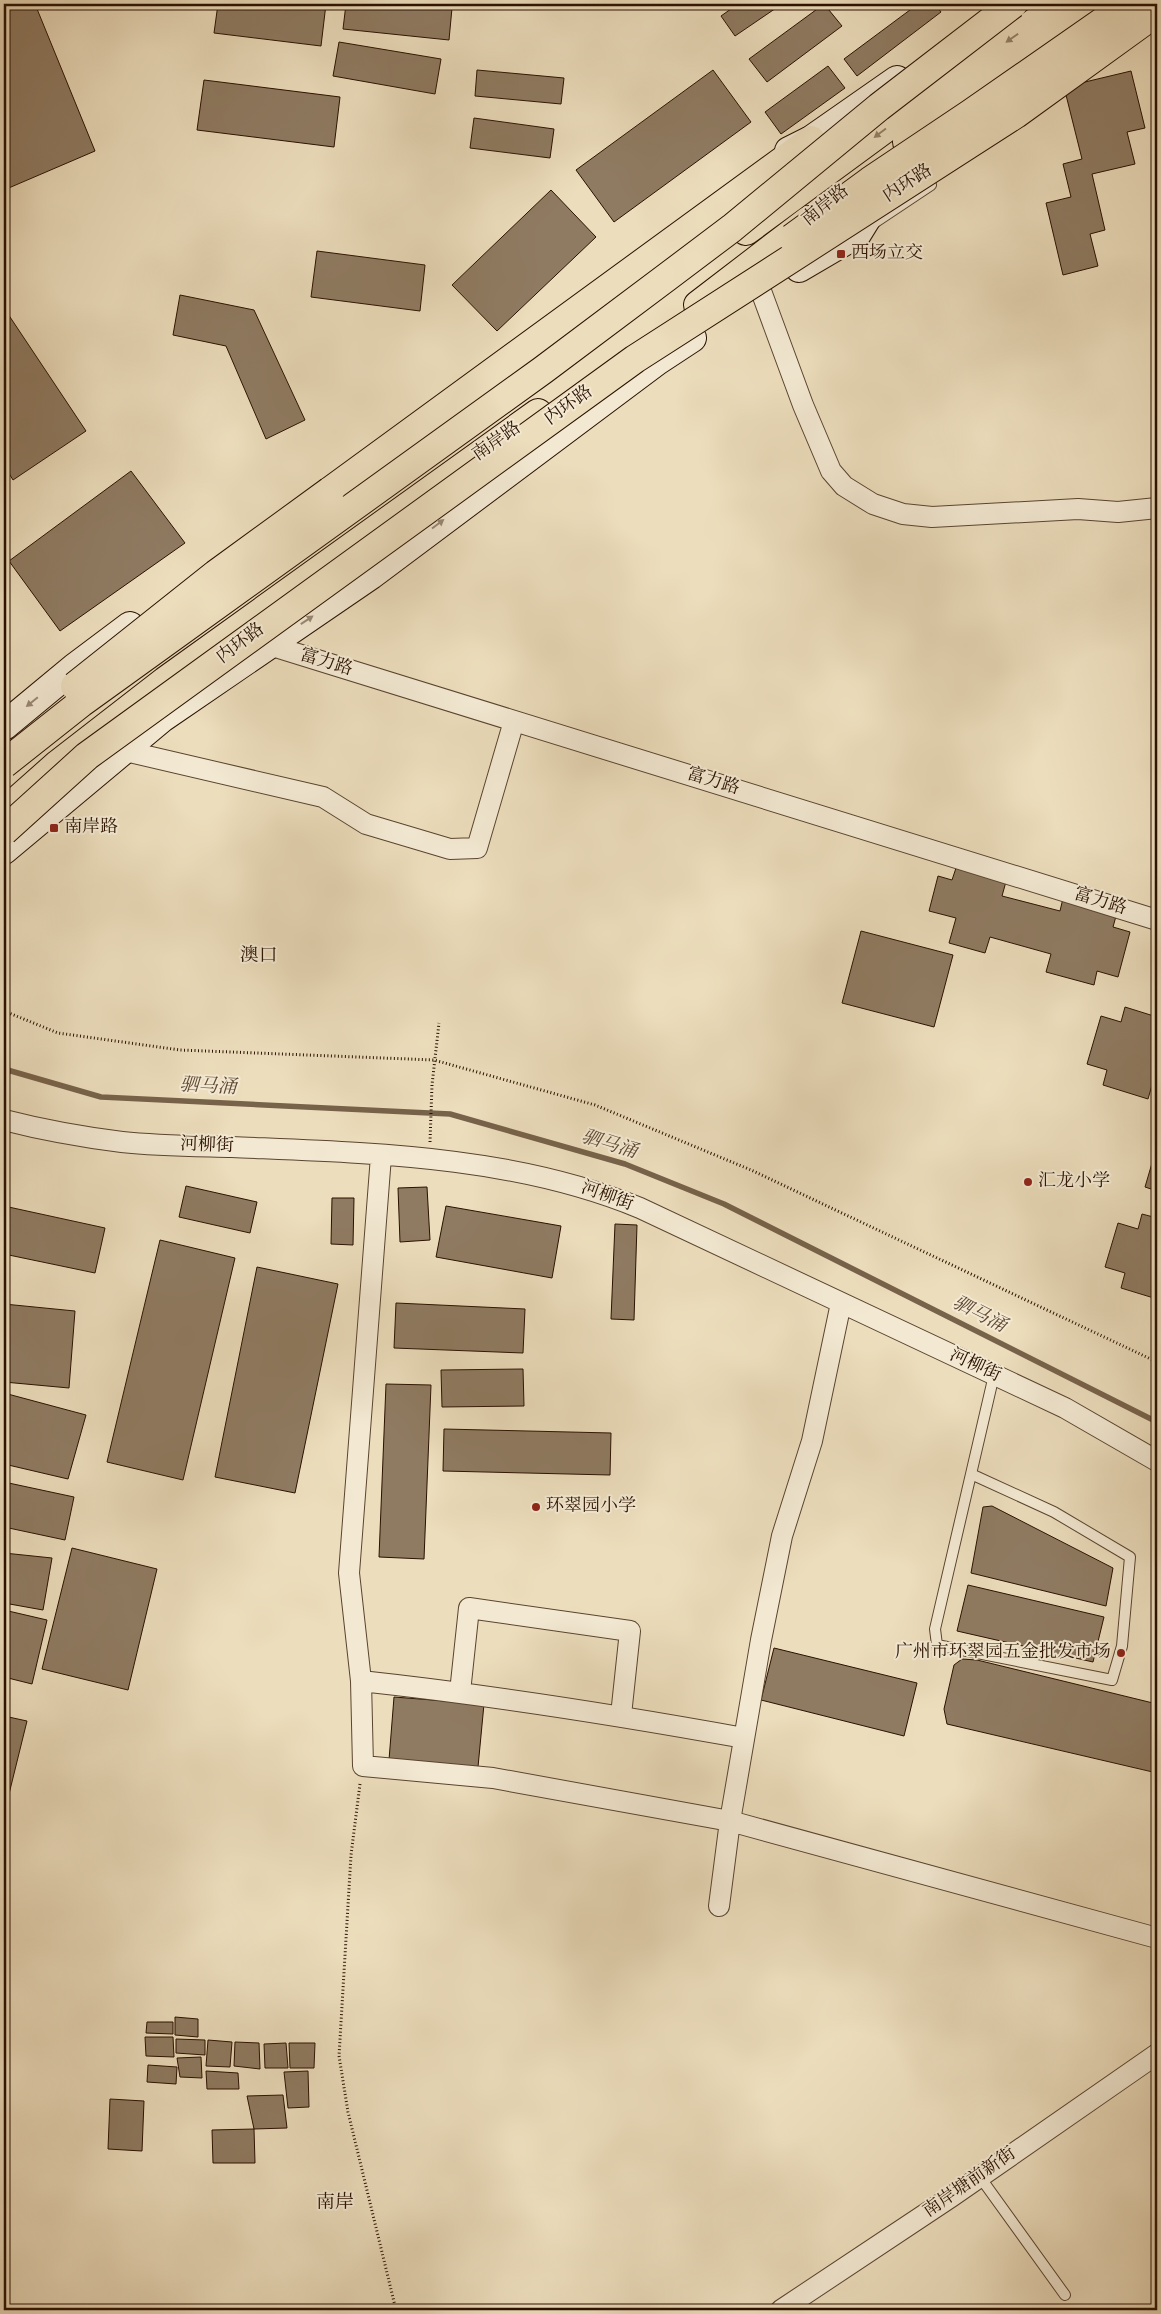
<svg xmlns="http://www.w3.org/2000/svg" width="1161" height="2314" viewBox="0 0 1161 2314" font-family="'Sorts Mill Goudy','Noto Serif SC',serif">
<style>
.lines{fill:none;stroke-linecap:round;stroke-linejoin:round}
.stream{stroke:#77624a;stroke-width:5.5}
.building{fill:#8f7b62;stroke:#2a1100}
.service-casing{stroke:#5a442f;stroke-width:12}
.minor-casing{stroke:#5a442f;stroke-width:22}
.secondary-casing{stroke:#2a1100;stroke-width:30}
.primary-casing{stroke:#2a1100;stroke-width:30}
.trunk-casing{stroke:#2a1100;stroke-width:30}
.path{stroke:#2a1100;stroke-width:3;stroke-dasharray:1 2.5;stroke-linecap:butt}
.service{stroke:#f3e9d3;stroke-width:10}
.minor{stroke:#f3e9d3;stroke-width:20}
.secondary{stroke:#f3e9d3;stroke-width:28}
.primary{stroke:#ecddbc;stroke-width:28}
.trunk{stroke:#ecddbc;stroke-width:28}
.trunk-bridge-casing{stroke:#2a1100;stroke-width:30;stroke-linecap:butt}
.trunk-bridge{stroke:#ecddbc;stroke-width:28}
.oneway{fill:#958167}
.oneway2{fill:#998874}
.poi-dot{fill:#8f2418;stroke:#f3e9d3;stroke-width:2}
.labels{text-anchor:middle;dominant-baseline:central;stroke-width:4;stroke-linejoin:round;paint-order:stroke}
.street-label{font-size:18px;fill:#2a1100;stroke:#f3e9d3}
.poi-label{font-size:18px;fill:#2a1100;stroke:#f3e9d3;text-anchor:start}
.neighbourhood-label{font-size:19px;fill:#2a1100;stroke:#f3e9d3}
.water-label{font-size:19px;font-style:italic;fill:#5d4732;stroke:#f3e9d3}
</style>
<rect width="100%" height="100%" fill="#ecddbc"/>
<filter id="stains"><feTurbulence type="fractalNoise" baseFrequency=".004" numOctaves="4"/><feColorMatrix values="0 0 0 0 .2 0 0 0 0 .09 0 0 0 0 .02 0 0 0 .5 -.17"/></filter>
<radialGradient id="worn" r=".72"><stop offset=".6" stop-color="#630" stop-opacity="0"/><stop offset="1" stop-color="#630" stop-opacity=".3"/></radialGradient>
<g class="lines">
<path class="stream" d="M4 1069 101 1097 450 1114 625 1164 724 1204 1157 1422"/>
</g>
<path class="building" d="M4 4H35L95 151 4 190Z
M218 4H326L321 46 214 33Z
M346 4H407L452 8 449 40 343 29Z
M738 4H782L735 36 721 16Z
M824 4 842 26 767 82 749 59Z
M918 4H935L941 12 857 76 844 59Z
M339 42 441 59 435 94 333 76Z
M828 66 845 88 781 134 765 112Z
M477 70 564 78 561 104 475 96Z
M713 70 751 122 614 222 576 170Z
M1131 71 1145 128 1127 132 1135 164 1092 174 1105 230 1090 234 1098 266 1063 275 1046 203 1071 197 1063 164 1082 159 1064 87Z
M204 80 340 97 334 147 197 130Z
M474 118 554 129 550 158 470 148Z
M551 190 596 237 497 331 452 285Z
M317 251 425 265 420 311 311 297Z
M180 295 254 310 305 420 266 439 226 346 173 335Z
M4 308 86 431 13 480 4 465Z
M131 471 185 543 60 631 9 561Z
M957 865 1007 878 1002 896 1060 911 1064 894 1118 909 1113 927 1130 932 1118 977 1097 971 1094 985 1046 972 1051 954 990 937 985 953 949 943 956 918 929 911 938 876 952 880Z
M861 931 953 955 934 1027 842 1003Z
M1125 1007 1157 1017V1079L1154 1078 1148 1099 1103 1085 1107 1070 1087 1064 1101 1016 1121 1022Z
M1157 1146V1191L1145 1187Z
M186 1186 257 1202 250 1233 179 1217Z
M427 1187 430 1240 400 1242 398 1188Z
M332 1198H354L353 1245 331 1244Z
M4 1206 105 1228 95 1273 4 1254Z
M446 1206 561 1226 552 1278 436 1257Z
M1142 1214 1157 1218V1299L1121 1288 1125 1273 1105 1267 1118 1223 1138 1229Z
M615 1224 637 1225 634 1320 611 1319Z
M160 1240 235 1258 183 1480 107 1462Z
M257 1267 338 1284 295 1493 215 1477Z
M396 1303 525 1309 523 1353 394 1348Z
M4 1304 75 1311 69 1388 4 1382Z
M523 1369 524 1406 442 1407 441 1370Z
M386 1384 431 1385 424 1559 379 1557Z
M4 1393 86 1415 68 1479 4 1464Z
M444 1429 611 1433 610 1475 443 1471Z
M4 1482 74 1497 65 1540 4 1527Z
M992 1506 1113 1568 1106 1606 971 1573 983 1507Z
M72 1548 157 1569 128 1690 42 1669Z
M4 1553 52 1558 43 1610 4 1603Z
M968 1585 1104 1617 1093 1662 957 1631Z
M4 1610 47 1620 32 1684 4 1677Z
M774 1648 917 1683 904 1736 761 1700Z
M962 1659 977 1660 1157 1704V1773L947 1724 944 1709 954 1665Z
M394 1697 484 1704 478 1767 389 1760Z
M4 1716 27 1721 9 1794 4 1793Z
M175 2017 198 2019V2037L175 2035Z
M147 2022H173V2034L146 2033Z
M145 2037H173L174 2057 146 2056Z
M176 2039 205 2040V2055L176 2053Z
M208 2040 232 2042 230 2067 206 2066Z
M235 2042 259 2043 260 2069 234 2066Z
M286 2043 288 2068H265L264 2044Z
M289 2043H315L314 2068H290Z
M201 2057 202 2078 180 2077 177 2058Z
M148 2065 177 2067 176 2084 147 2082Z
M206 2071 238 2073 239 2089H207Z
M308 2071 309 2107 288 2108 284 2072Z
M283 2095 287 2128 254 2129 247 2096Z
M110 2099 144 2101 142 2151 108 2149Z
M254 2129 255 2163H213L212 2130Z"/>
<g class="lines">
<g class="service-casing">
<path id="service" d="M874 223 931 185
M971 1474 1054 1512 1130 1557 1122 1646 1112 1680 937 1645 935 1629 994 1375
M980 2177 1065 2295"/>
</g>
<g class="minor-casing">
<path id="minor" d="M761 291 803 405 831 471 844 486 873 504 903 514 932 517 1078 509 1118 512 1157 508
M269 645 1157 920
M117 745 121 750 323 797 366 824 450 849 477 848 514 721
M4 1120C43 1130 82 1137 122 1142 159 1146 195 1146 232 1147 368 1153 512 1155 640 1208L1065 1408 1157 1461
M381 1156 349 1573 361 1681 363 1766 493 1778 730 1821 1157 1938
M361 1681C490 1695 617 1715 744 1738
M460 1692 469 1608 630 1631 621 1715
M719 1906 730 1821 761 1640 782 1536 812 1441 841 1303
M781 2310 951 2197 1157 2054"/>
</g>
<g class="secondary-casing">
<path id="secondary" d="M789 151 811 140 897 80
M799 268 857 234 878 200
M4 726 74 668 130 626
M4 850 162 718 371 575 657 361 692 338"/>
</g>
<g class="primary-casing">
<path id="primary" d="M907 142 1095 4
M746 231 920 103 1061 4
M698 305 809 220
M4 812 58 764 165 681 538 413"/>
</g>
<g class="trunk-casing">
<path id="trunk" d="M330 491 811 140"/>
</g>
<path class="path" d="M4 1011 58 1033 180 1050 434 1060 595 1105 751 1170 1157 1362
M430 1142 432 1085 439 1023
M360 1784 351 1855 339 2056 348 2112 396 2310"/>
<use href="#service" class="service"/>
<use href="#minor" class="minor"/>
<use href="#secondary" class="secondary"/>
<use href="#primary" class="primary"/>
<use href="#trunk" class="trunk"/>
<g class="trunk-bridge-casing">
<path id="trunk-bridge" d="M792 238 870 181 970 114 1128 4
M75 686 216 574 330 491
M4 764 81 703 543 370 667 277 732 228 879 107 1013 4
M4 831 87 756 635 359 1016 114 1157 12"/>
</g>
<use href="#trunk-bridge" class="trunk-bridge"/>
</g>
<defs><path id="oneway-solid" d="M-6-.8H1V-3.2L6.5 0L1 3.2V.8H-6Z" transform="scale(1.25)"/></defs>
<g class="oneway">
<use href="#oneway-solid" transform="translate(1012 38) rotate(145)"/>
<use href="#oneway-solid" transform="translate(880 133) rotate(143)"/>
</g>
<g class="oneway2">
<use href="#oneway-solid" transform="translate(438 524) rotate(-37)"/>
<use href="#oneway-solid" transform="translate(307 620) rotate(-34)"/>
<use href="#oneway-solid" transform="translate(32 702) rotate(141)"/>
</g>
<g class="poi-dot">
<rect x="836" y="249" width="10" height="10" rx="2.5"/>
<rect x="49" y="823" width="10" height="10" rx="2.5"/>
<circle cx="1028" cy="1182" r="5"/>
<circle cx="536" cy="1507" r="5"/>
<circle cx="1121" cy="1653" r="5"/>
</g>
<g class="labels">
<g class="street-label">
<text transform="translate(908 184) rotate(-33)">内环路</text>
<text transform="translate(826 206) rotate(-39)">南岸路</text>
<text transform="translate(569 406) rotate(-36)">内环路</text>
<text transform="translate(497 442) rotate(-35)">南岸路</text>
<text transform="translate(241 644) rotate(-37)">内环路</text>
<text transform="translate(326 663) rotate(17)">富力路</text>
<text transform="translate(713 782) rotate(17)">富力路</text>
<text transform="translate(1100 902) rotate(17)">富力路</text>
<text transform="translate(207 1146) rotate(2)">河柳街</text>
<text transform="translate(607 1197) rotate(20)">河柳街</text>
<text transform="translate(975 1366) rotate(25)">河柳街</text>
<text transform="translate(970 2183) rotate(-35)">南岸塘前新街</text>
</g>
<g class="poi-label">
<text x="851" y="254">西场立交</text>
<text x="64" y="828">南岸路</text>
<text x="1038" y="1182">汇龙小学</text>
<text x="546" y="1507">环翠园小学</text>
<text x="1111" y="1653" text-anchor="end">广州市环翠园五金批发市场</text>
</g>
<g class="neighbourhood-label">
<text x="259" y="956">澳口</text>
<text x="335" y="2203">南岸</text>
</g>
<g class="water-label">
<text transform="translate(208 1087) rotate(3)">驷马涌</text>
<text transform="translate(609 1145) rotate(17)">驷马涌</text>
<text transform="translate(979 1315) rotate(27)">驷马涌</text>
</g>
</g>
<rect width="1161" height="2314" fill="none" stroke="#ecddbc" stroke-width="20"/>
<rect x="5" y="5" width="1151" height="2304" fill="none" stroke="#2a1100" stroke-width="2.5"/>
<rect x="10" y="10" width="1141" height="2294" fill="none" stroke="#2a1100"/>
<rect width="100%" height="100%" filter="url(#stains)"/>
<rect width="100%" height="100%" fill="url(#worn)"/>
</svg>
